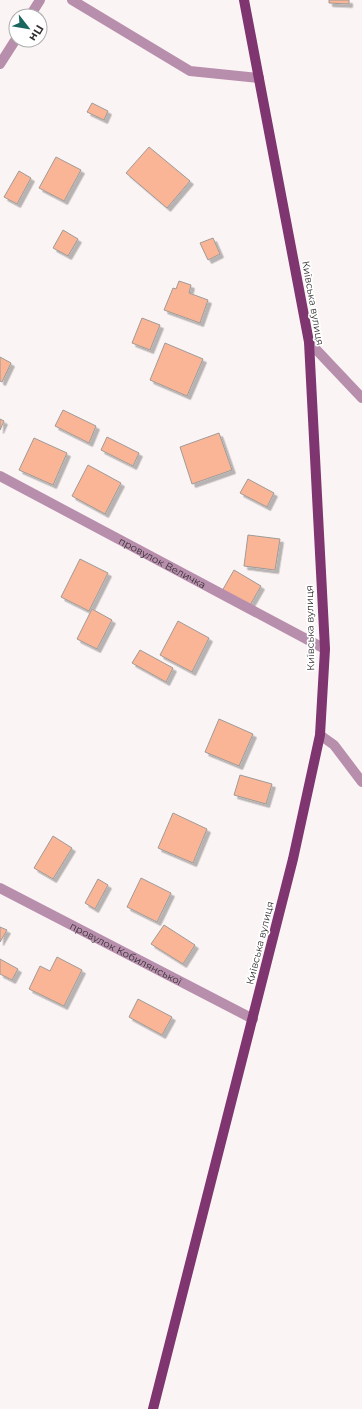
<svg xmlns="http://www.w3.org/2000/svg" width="362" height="1409" viewBox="0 0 362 1409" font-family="Montserrat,sans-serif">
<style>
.building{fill:#f9b596;stroke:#a09a97;filter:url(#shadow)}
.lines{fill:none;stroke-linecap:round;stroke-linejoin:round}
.lane{stroke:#b88ead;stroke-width:10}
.street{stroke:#b88ead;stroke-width:10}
.primary{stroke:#7f3570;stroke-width:10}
.labels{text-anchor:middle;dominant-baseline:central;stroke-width:3.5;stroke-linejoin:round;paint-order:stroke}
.street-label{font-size:10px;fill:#333131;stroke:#fff}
</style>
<defs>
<filter id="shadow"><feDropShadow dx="3.5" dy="3.5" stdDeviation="0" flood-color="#0004"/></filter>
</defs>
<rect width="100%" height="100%" fill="#fbf4f4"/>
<path class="building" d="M329 0H349V4L329 3Z
M92 103 108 111 104 120 87 112Z
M149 147 190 181 167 208 126 173Z
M56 157 81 170 64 201 39 188Z
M19 171 31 178 17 204 4 197Z
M63 230 78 239 68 256 53 248Z
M213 238 220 254 208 260 200 243Z
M179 281 191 285 189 293 208 300 200 323 164 310 173 288 176 289Z
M142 318 160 325 150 350 132 343Z
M165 343 203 359 187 396 150 380Z
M0 357 11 363 2 382 0 381Z
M63 410 96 426 89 443 55 426Z
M0 419 4 421 0 430Z
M219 433 232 470 192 484 180 447Z
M107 437 139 453 133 466 101 450Z
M34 438 67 453 53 485 19 470Z
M88 465 121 483 105 514 72 496Z
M248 479 274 493 267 507 240 493Z
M248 535 280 539 275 570 244 566Z
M80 559 108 573 89 611 61 597Z
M234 570 261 586 249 607 222 591Z
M92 609 112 620 97 649 77 639Z
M178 621 209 638 192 672 160 655Z
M140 650 173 668 166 682 132 663Z
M219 719 253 734 239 766 205 752Z
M240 775 272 784 266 804 234 795Z
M173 813 207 829 193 863 158 848Z
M53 836 72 848 53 879 34 868Z
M141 878 171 893 157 922 127 907Z
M98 879 108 885 95 909 85 903Z
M164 925 195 945 183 964 151 944Z
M0 927 7 930 0 942Z
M57 957 82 970 64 1006 29 989 40 966 50 971Z
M0 959 18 969 12 980 0 974Z
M138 999 172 1017 162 1035 129 1017Z"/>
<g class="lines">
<path class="lane" d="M309 342 362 398
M320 735 334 745 362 782"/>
<g class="street">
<path d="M72 0 190 71 259 78"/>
<path d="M30 16 40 0"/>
<path d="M0 64 16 39"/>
<path id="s1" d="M0 476 325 649"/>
<path id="s2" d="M0 888 253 1019"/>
</g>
<path class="primary" d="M153 1409 293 859 320 735 325 649 309 342 244 0"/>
</g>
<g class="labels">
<g class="street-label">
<text transform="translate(313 303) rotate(80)">Київська вулиця</text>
<text stroke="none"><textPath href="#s1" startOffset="184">провулок Величка</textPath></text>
<text transform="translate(310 628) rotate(-91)">Київська вулиця</text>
<text transform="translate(260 943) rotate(-76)">Київська вулиця</text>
<text stroke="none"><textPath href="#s2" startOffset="142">провулок Кобилянської</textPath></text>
</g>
</g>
<g transform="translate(28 28) rotate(121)"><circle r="19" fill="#ffffff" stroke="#adadad"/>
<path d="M0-3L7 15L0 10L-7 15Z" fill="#1a655e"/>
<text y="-6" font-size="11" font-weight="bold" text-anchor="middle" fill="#333131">Пн</text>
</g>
</svg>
